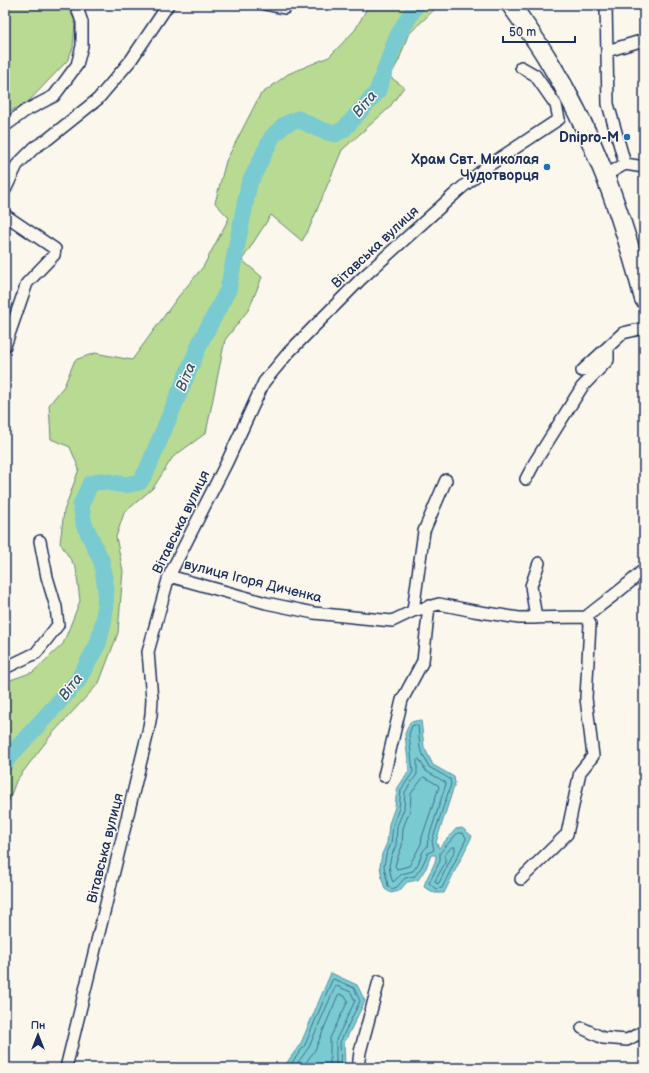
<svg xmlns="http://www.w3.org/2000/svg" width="649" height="1073" viewBox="0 0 649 1073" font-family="'Balsamiq Sans',sans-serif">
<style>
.green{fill:#b9da93;stroke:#6a8478}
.water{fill:#7acbd1;stroke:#548da3}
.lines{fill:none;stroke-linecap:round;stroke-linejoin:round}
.shore{stroke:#416d8c;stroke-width:1}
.river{stroke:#7acbd1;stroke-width:17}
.pedestrian-casing{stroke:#1b2f5e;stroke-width:12}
.minor-casing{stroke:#1b2f5e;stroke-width:14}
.primary-casing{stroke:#1b2f5e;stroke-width:21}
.pedestrian{stroke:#fbf7ec;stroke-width:9}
.minor{stroke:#fbf7ec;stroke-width:11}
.primary{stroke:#fbf7ec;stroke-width:18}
.poi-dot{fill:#1f6fb2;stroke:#fbf7ec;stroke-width:1.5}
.labels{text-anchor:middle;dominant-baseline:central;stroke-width:3;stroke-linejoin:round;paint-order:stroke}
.poi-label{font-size:14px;font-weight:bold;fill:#1b2f5e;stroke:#fbf7ec;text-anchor:end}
.street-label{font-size:14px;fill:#1b2f5e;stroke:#fbf7ec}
.water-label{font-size:15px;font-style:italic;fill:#33567b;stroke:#fbf7ec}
</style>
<rect width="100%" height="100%" fill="#fbf7ec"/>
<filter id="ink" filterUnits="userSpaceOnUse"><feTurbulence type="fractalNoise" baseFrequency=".025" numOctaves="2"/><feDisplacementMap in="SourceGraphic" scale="8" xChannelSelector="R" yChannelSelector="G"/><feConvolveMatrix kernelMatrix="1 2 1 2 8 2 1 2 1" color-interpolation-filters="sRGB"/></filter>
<g filter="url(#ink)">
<path class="green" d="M5 5H67L75 21 73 48 67 61 25 105 12 110 5 115Z
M369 5H439L408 35 399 60 390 77 404 87 389 108 342 150 309 229 302 241 271 215 242 260 262 277 249 309 225 340 206 433 173 457 153 488 124 513 116 537 123 571 118 633 99 683 52 734 16 781 5 811V682L33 672 63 644 80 601 76 568 60 543 64 511 79 469 70 447 51 439 49 405 64 386 75 360 95 353 132 360 178 297 203 267 229 218 215 203 226 161 260 95 288 74 329 57 355 30Z"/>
<path class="water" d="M421 720 424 747 433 765 454 777 455 783 436 842 439 848 456 829 462 828 472 836 444 893H435L424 887C426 876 437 864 436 855H431L426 868 418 880 407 882 399 891 391 893 385 889 382 879 380 866 382 854 387 843 389 824 395 807 397 789 409 771 405 734 410 722Z
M331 973 357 985 365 1001 344 1043 345 1068H283L301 1043Z"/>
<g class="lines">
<path class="shore" d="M416 725 418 726 420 748 429 767 450 779 451 784 432 841 434 850 428 853 422 866 415 876 405 878 397 887 392 889 388 886 384 866 386 855 391 844 393 825 399 808 401 790 413 772 409 734 412 726Z
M419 759 426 771 445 782 446 784 428 840 427 847 423 851 418 864 413 871 402 874 393 882 391 877 389 866 391 857 396 845 397 826 404 809 405 792 417 774V761Z
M424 777 438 785 439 787 422 837 421 844 409 866 397 869 395 866 397 859 402 846 403 828 410 810 411 794Z
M458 833H462L466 837V839L442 888 436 889 429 883 440 861V853Z
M452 847H455V850L439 883 437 884 435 881 445 863V855Z
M288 1068 305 1045 332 980 334 979 354 988 360 1001 340 1042 341 1068
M294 1068 309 1047 335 987 337 986 351 992 355 1001 336 1040V1068
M302 1068 315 1050 338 995 340 994 346 997 348 1001 330 1038V1068"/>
<path class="river" d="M5 763 8 758 77 682 98 644 104 619 106 590 102 562 84 524 81 505 90 484 101 481 125 485 140 482 147 470 201 341 228 290 249 184 272 137 284 125 298 119 321 130 335 134 344 129 377 92 397 37 416 5"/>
<g class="pedestrian-casing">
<path id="pedestrian" d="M265 5 285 9 290 5"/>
</g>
<g class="minor-casing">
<path id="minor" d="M606 5 608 104 625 164
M607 51 644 40
M5 126 25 111 54 96 77 65 82 46V22L76 5
M606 175 625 164 644 167
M5 190 17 165 35 147 48 139 98 99 131 60 168 5
M5 215 55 249 54 255 27 283 5 346
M582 371 623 333 644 328
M526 479 535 462 582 387 608 360V347
M169 576 266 603 314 613 392 621 413 611 439 604 474 611 519 618 586 617C605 601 627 587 644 569
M413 611 424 531 446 480
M536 618 531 586 539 563
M5 668 36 653 58 625 56 607 47 577 40 541
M384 776 402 700 423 661 429 606
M521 879 567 834 580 772 593 756 586 698 590 624 586 617
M582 1028 603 1038 627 1040 644 1031
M66 1068 148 732 151 715 152 699 148 652 169 576 227 462 264 382 289 352 360 280 458 191 485 168 559 119 556 105 535 75 521 67
M358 1068 360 1052 379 981"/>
</g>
<g class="primary-casing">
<path id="primary" d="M511 5C523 22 536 40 547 58 593 132 622 214 644 299"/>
</g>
<use href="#pedestrian" class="pedestrian"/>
<use href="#minor" class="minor"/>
<use href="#primary" class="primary"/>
</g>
</g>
<g class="poi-dot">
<circle cx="627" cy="137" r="4"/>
<circle cx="547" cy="167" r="4"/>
</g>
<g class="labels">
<g class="poi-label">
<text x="619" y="137">Dnipro-M</text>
<text x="539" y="159">Храм Свт. Миколая<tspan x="539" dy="16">Чудотворця</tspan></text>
</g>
<g class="street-label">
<text transform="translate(375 247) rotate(-43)">Вітавська вулиця</text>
<text transform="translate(181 522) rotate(-64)">Вітавська вулиця</text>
<text transform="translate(253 581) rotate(14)">вулиця Ігоря Диченка</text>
<text transform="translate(105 848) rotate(-76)">Вітавська вулиця</text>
</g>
<g class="water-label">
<text transform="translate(365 104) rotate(-50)">Віта</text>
<text transform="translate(186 377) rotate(-67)">Віта</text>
<text transform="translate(71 687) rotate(-53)">Віта</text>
</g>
</g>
<rect width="649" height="1073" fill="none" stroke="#fbf7ec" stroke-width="20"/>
<rect x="10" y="10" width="629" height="1053" fill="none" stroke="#1b2f5e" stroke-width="1.5" filter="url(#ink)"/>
<g transform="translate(38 1035)" stroke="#fbf7ec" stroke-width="3" paint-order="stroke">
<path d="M0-3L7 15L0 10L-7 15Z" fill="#1b2f5e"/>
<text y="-6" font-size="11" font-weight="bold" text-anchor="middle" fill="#1b2f5e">Пн</text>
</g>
<path d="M503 36v6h72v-6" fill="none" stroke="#1b2f5e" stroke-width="2"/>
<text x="509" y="36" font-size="12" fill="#1b2f5e" stroke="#fbf7ec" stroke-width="3" paint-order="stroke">50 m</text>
</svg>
